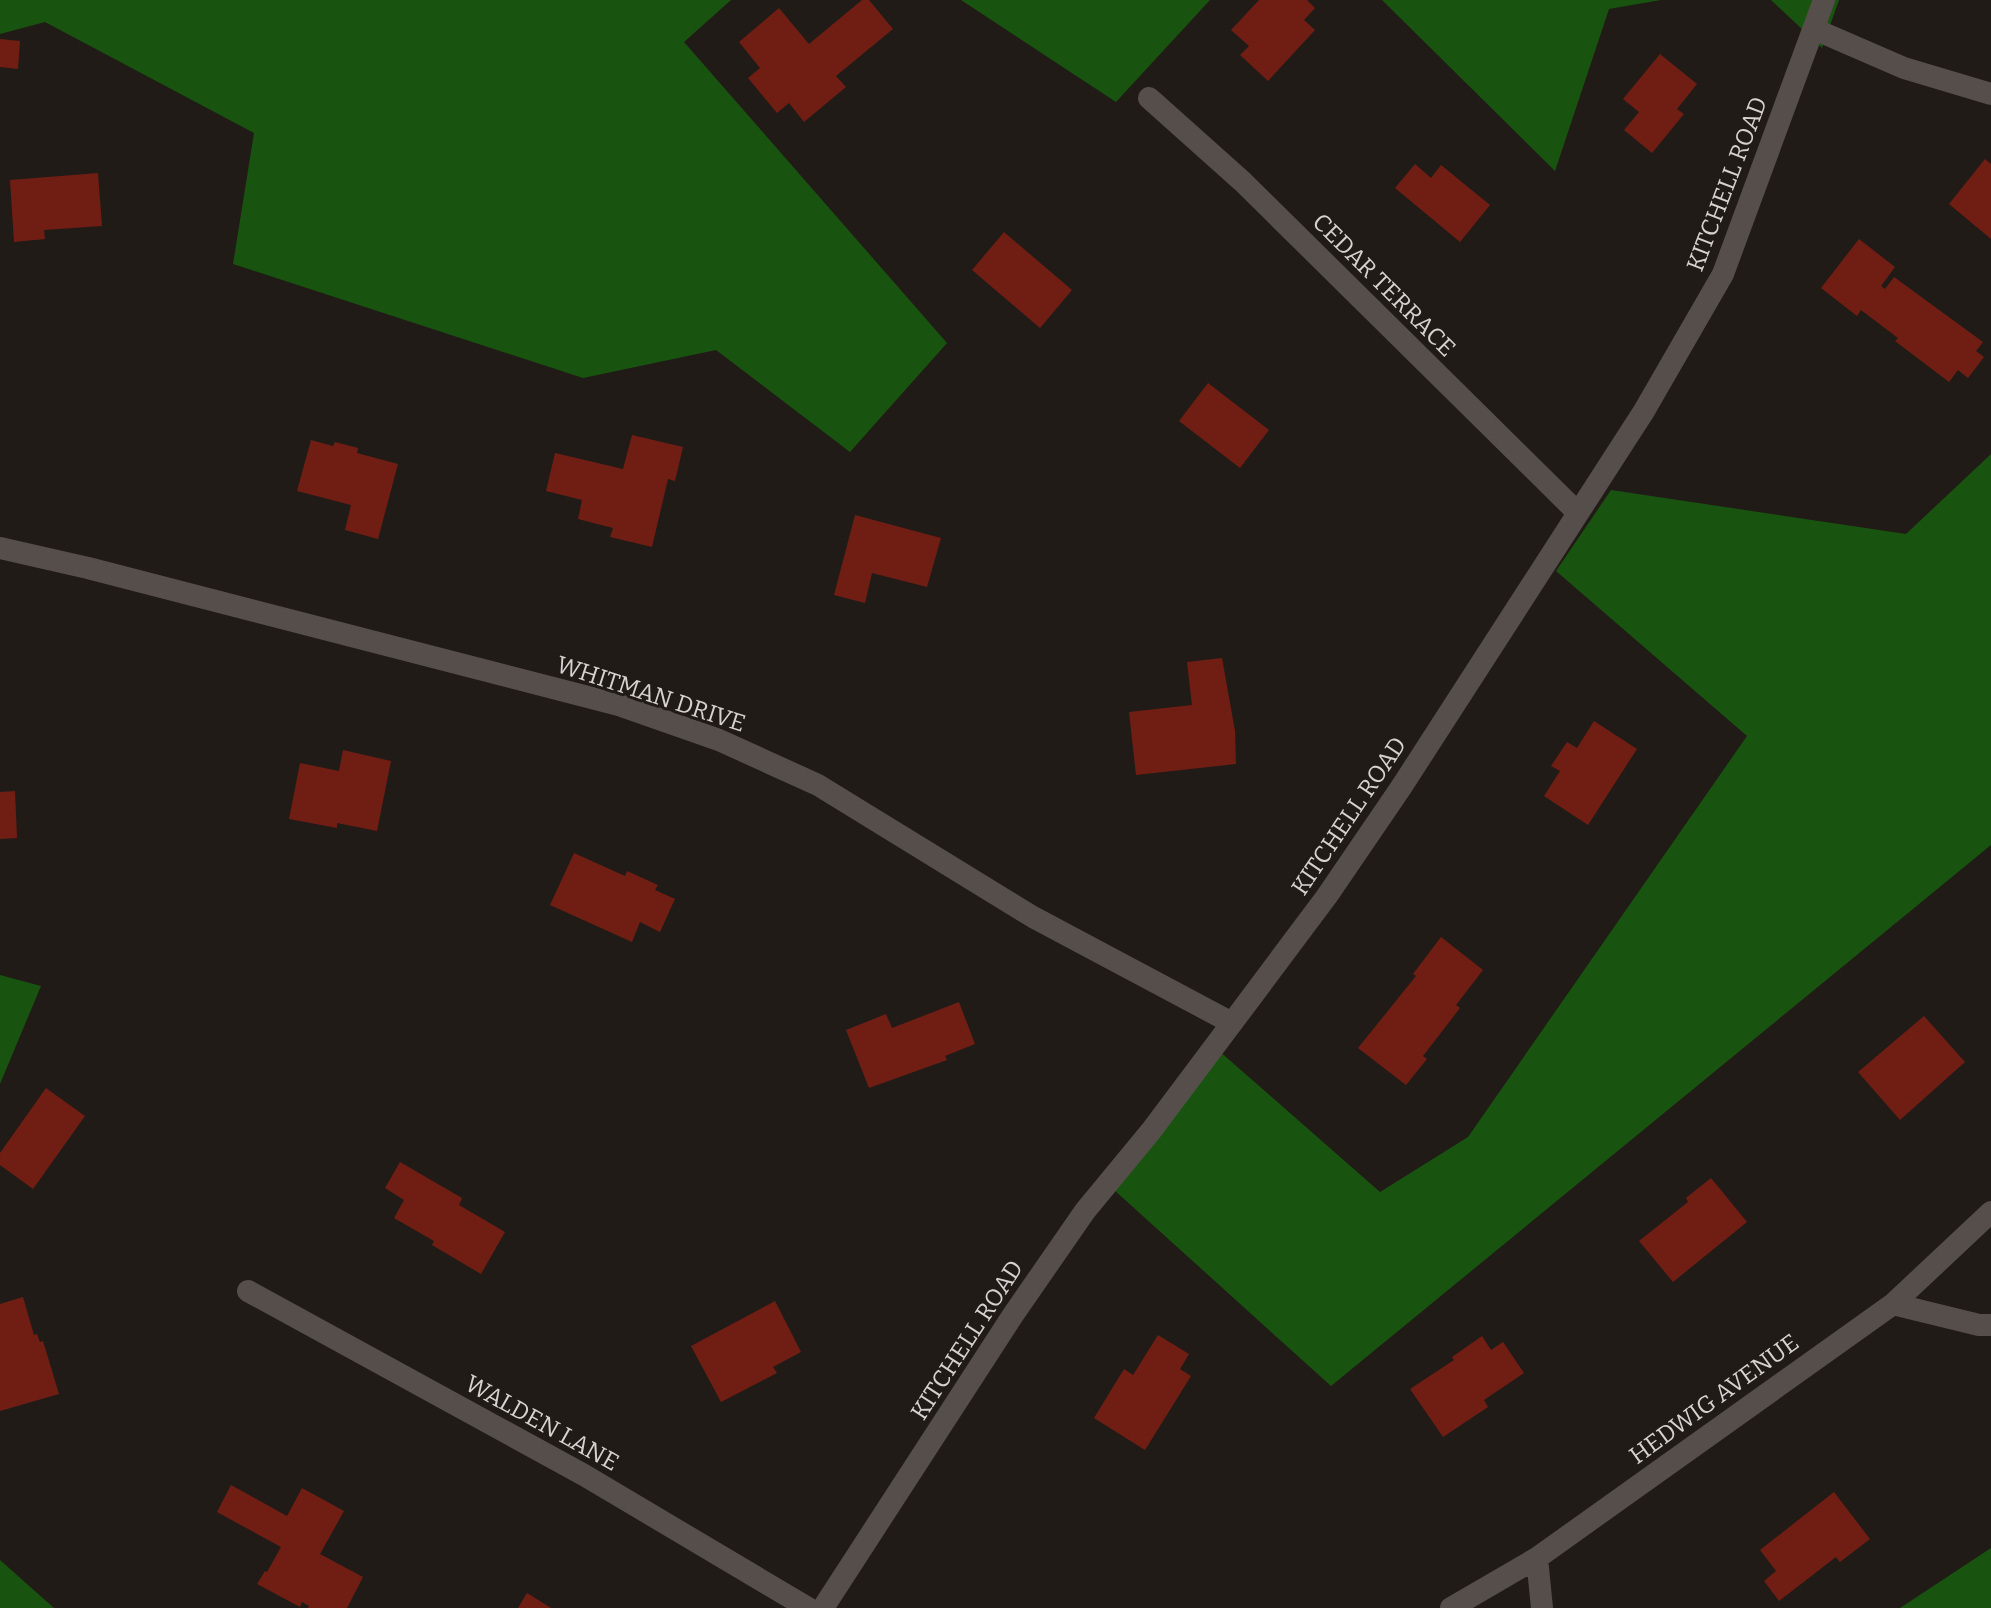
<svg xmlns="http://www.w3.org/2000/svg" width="1991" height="1608" viewBox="0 0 1991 1608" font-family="Bitter,serif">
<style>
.forest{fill:#18540f}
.building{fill:#701e14}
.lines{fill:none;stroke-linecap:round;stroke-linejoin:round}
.minor{stroke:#554e4a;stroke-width:22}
.labels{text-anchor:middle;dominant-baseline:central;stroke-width:6;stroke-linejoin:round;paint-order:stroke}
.street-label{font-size:24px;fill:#d7d2d0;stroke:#211b17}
</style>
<rect width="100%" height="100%" fill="#211b17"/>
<path class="forest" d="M0 0H731L684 42 947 343 850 452 716 350 583 378 233 264 254 133 45 22 0 34Z
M961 0H1210L1116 102Z
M1382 0H1661L1609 9 1555 171Z
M1771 0H1839L1822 48Z
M1991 454V845L1331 1386 1113 1189 1218 1050 1380 1192 1468 1137 1747 736 1556 571 1611 490 1906 534Z
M0 975 41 986 0 1084Z
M1991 1548V1608H1900Z
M0 1560 54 1608H0Z"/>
<path class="building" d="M862 0H869L893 29 836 76 846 87 804 122 789 103 777 113 748 78 760 68 739 42 779 8 809 44Z
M1259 0H1307L1315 8 1304 20 1315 30 1268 81 1240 55 1249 46 1231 30Z
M0 39 20 41 18 69 0 67Z
M1660 54 1697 84 1677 109 1684 114 1652 153 1624 130 1639 112 1623 99Z
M1985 159 1991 164V239L1949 204Z
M1415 164 1431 178 1441 165 1490 205 1460 242 1395 188Z
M98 173 102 226 44 230 45 239 14 242 10 180Z
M1004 232 1072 290 1040 328 972 270Z
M1859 239 1895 267 1881 286 1885 289 1894 277 1983 342 1976 351 1984 357 1968 378 1958 370 1949 382 1895 341 1898 338 1861 310 1857 316 1821 288Z
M1208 383 1269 430 1240 468 1179 421Z
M632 435 683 447 675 481 668 479 652 547 610 537 613 528 578 519 582 500 546 491 555 453 623 469Z
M311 440 333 446 335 442 358 448 357 453 398 464 378 539 345 530 351 505 297 491Z
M855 515 941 538 927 587 872 573 865 603 834 595Z
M1222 658 1235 731 1236 764 1136 775 1129 712 1192 705 1187 662Z
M1594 721 1637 749 1588 825 1544 796 1560 771 1551 766 1567 742 1577 748Z
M343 750 391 761 377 831 337 823V828L289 819 300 763 339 771Z
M15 791 17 838 0 839V792Z
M574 853 625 876 627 871 658 885 655 890 675 899 660 932 640 922 632 942 550 905Z
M1441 937 1483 970 1456 1005 1460 1008 1423 1056 1427 1059 1406 1085 1358 1048 1416 976 1413 974Z
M959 1002 975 1044 945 1056 947 1060 869 1088 846 1030 886 1014 892 1028Z
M1924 1016 1965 1062 1900 1120 1858 1072Z
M46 1088 85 1116 33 1189 0 1165V1153Z
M400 1162 462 1198 459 1205 505 1232 481 1274 432 1245 434 1241 394 1218 404 1200 385 1188Z
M1711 1178 1747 1222 1673 1282 1639 1241 1688 1202 1686 1198Z
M23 1297 34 1335 37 1334 40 1342 43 1341 59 1394 0 1411V1304Z
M775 1301 801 1352 773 1367 777 1373 721 1402 691 1346Z
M1158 1335 1189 1354 1180 1369 1191 1376 1145 1450 1094 1418 1124 1369 1133 1375Z
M1482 1336 1491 1350 1503 1342 1524 1373 1484 1400 1488 1407 1443 1437 1410 1389 1454 1360 1452 1357Z
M231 1485 287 1516 302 1488 344 1511 320 1554 363 1577 347 1608H308L309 1606 302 1602 300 1607 257 1584 265 1571 267 1572 281 1547 217 1512Z
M1834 1492 1870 1539 1840 1562 1836 1557 1779 1601 1764 1581 1776 1571 1760 1550Z
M527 1593 551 1608H518Z"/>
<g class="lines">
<path class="minor" d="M1814 29 1904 68 1991 94
M1149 98 1243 182 1578 513
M0 548 88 568 619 705 719 740 818 785 1033 917 1232 1023
M248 1291 584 1475 808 1608
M1893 1304 1979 1325H1991
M1537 1558 1542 1608
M823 1608 1013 1315 1085 1211 1151 1131 1232 1023 1327 896 1402 786 1644 411 1723 274 1824 0
M1451 1608 1537 1558 1893 1304 1991 1212"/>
</g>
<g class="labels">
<g class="street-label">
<text transform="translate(1727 184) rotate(-69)">KITCHELL ROAD</text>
<text transform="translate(1384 285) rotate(45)">CEDAR TERRACE</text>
<text transform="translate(651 694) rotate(18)">WHITMAN DRIVE</text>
<text transform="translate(1349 816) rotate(-56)">KITCHELL ROAD</text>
<text transform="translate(967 1340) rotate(-57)">KITCHELL ROAD</text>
<text transform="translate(1714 1399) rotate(-36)">HEDWIG AVENUE</text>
<text transform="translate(542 1423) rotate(29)">WALDEN LANE</text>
</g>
</g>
</svg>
